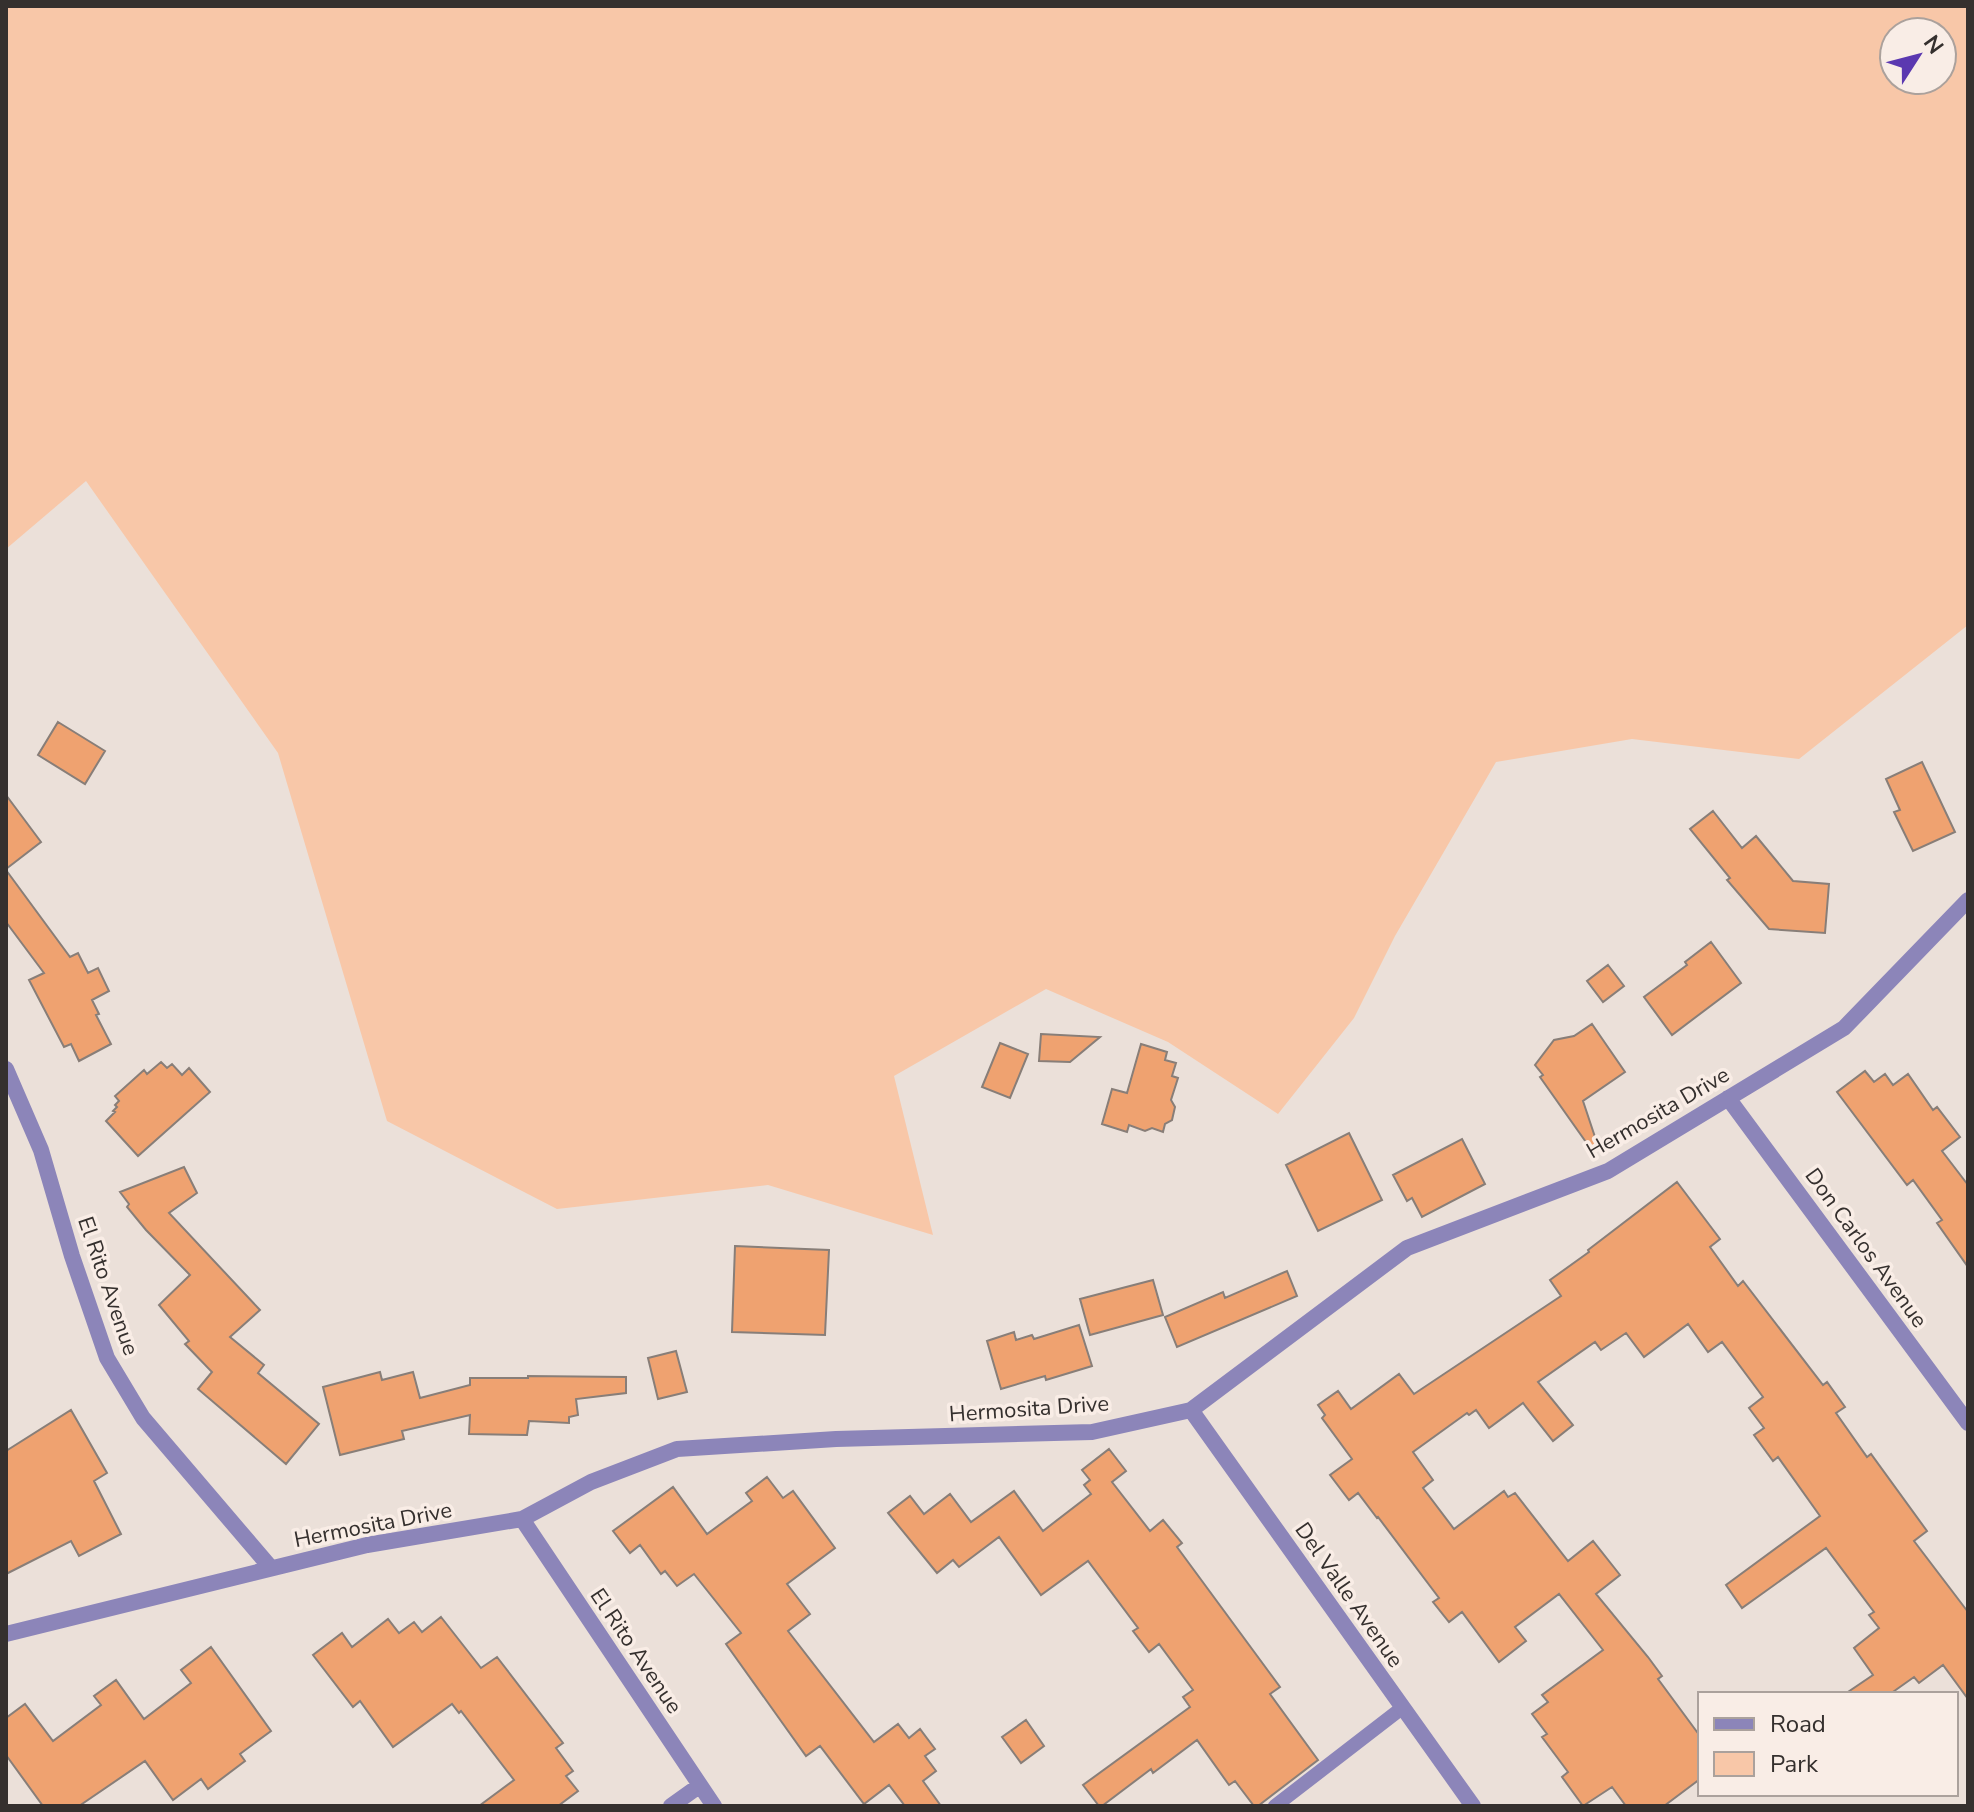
<svg xmlns="http://www.w3.org/2000/svg" width="1974" height="1812" viewBox="0 0 1974 1812" font-family="'Nunito Sans',sans-serif">
<style>
.green{fill:#f8c7a8;fill-rule:evenodd}
.building{fill:#efa270;stroke:#887e78;stroke-width:2}
.lines{fill:none;stroke-linecap:round;stroke-linejoin:round}
.lane{stroke:#8c85b9;stroke-width:14}
.street{stroke:#8c85b9;stroke-width:16}
.labels{text-anchor:middle;dominant-baseline:central;stroke-width:7;stroke-linejoin:round;paint-order:stroke}
.street-label{font-size:22px;fill:#35302e;stroke:#f9ede6}
</style>
<rect width="100%" height="100%" fill="#ebe0d9"/>
<path class="green" d="M6 6H1968V625L1799 759 1632 739 1496 762 1395 936 1354 1018 1278 1114 1168 1042 1046 989 894 1076 933 1235 768 1185 557 1209 387 1121 278 753 86 481 6 549ZM1894 32H1942V80H1894Z"/>
<path class="building" d="M58 722 105 751 85 784 38 755Z
M1922 762 1955 832 1913 851 1894 812 1900 810 1886 779Z
M6 795 41 842 6 869Z
M1713 811 1742 848 1756 836 1793 881 1829 884 1825 933 1769 929 1727 880 1730 878 1690 829Z
M6 870 70 957 78 953 88 973 98 968 109 991 92 1000 99 1014 96 1015 111 1044 79 1061 71 1044 64 1047 29 980 44 973 6 922Z
M1711 942 1741 983 1672 1035 1644 997 1687 965 1685 962Z
M1608 965 1624 986 1603 1002 1587 981Z
M1592 1024 1625 1072 1583 1101 1599 1149 1593 1152 1540 1077 1543 1075 1535 1065 1554 1040 1574 1036Z
M1041 1034 1100 1037 1070 1062 1039 1061Z
M1000 1043 1028 1054 1010 1098 982 1087Z
M1141 1044 1167 1052 1165 1060 1176 1063 1172 1076 1178 1078 1171 1100 1175 1107 1172 1120 1165 1124 1163 1132 1152 1128 1145 1131 1129 1125 1127 1132 1102 1124 1112 1089 1127 1093Z
M161 1062 167 1068 172 1064 182 1075 189 1068 210 1092 138 1156 106 1121 115 1112 113 1111 117 1107 115 1105 119 1101 115 1096 144 1070 147 1074Z
M1865 1071 1874 1082 1885 1074 1893 1085 1908 1074 1933 1110 1937 1107 1960 1137 1942 1151 1968 1185V1267L1937 1223 1942 1220 1913 1180 1907 1185 1837 1092Z
M1349 1133 1382 1200 1318 1231 1286 1165Z
M1462 1139 1485 1184 1422 1217 1412 1198 1407 1201 1393 1175Z
M184 1167 197 1193 169 1213 260 1310 230 1337 264 1365 258 1373 319 1424 286 1464 198 1389 212 1372 185 1344 189 1341 159 1305 190 1275 146 1230 127 1207 129 1204 120 1192Z
M1677 1182 1720 1239 1710 1247 1738 1286 1743 1281 1823 1385 1827 1382 1845 1407 1836 1413 1867 1457 1871 1454 1927 1531 1914 1541 1968 1612V1699L1943 1665 1919 1683 1914 1677 1890 1694H1845L1873 1675 1854 1648 1879 1628 1869 1615 1874 1612 1826 1548 1742 1608 1726 1585 1820 1516 1778 1457 1773 1461 1754 1435 1764 1428 1749 1408 1763 1397 1722 1342 1708 1352 1688 1324 1644 1357 1626 1333 1601 1350 1595 1342 1538 1382 1573 1425 1553 1441 1523 1403 1489 1428 1476 1410 1469 1415 1467 1413 1413 1452 1433 1480 1423 1488 1454 1529 1504 1491 1508 1497 1515 1493 1568 1561 1593 1541 1620 1575 1596 1594 1648 1657 1662 1676 1658 1679 1700 1736V1779L1664 1806H1626L1612 1787 1583 1806 1562 1777 1568 1772 1542 1737 1547 1734 1532 1714 1548 1702 1542 1695 1603 1650 1559 1594 1515 1627 1526 1641 1499 1662 1462 1612 1449 1622 1433 1602 1439 1598 1378 1517 1377 1518 1358 1493 1349 1500 1330 1475 1352 1459 1322 1418 1325 1415 1318 1405 1338 1391 1351 1409 1399 1374 1414 1394 1561 1296 1550 1280 1589 1252 1588 1250Z
M735 1246 829 1250 825 1335 732 1332Z
M1287 1271 1297 1296 1177 1347 1165 1317 1223 1292 1225 1298Z
M1153 1280 1163 1315 1090 1335 1080 1299Z
M1079 1325 1092 1366 1046 1380 1045 1376 1001 1389 987 1341 1014 1332 1016 1340 1032 1335 1034 1339Z
M676 1351 687 1392 658 1399 648 1358Z
M380 1372 382 1380 413 1372 420 1398 470 1385V1378H528V1376L626 1377V1393L576 1399 578 1415 569 1417V1423L529 1421 527 1435 469 1434 470 1415 402 1431 404 1439 340 1455 323 1387Z
M71 1410 107 1473 94 1481 121 1534 79 1556 71 1541 6 1574V1451Z
M1109 1449 1126 1471 1112 1482 1150 1531 1163 1520 1182 1543 1177 1547 1280 1687 1270 1694 1318 1760 1258 1806H1254L1235 1781 1229 1785 1197 1740 1153 1773 1151 1769 1102 1806H1099L1083 1785 1190 1707 1183 1697 1193 1690 1159 1644 1149 1652 1133 1631 1138 1628 1088 1561 1041 1595 999 1537 959 1567 953 1560 937 1573 888 1513 910 1496 924 1514 950 1494 971 1522 1014 1491 1043 1531 1091 1494 1084 1485 1090 1480 1082 1470Z
M767 1477 783 1498 793 1491 835 1548 787 1584 810 1614 788 1631 874 1742 898 1724 909 1738 920 1729 935 1749 925 1756 936 1771 923 1781 941 1806H905L889 1785 864 1804 820 1746 806 1756 726 1644 741 1633 694 1574 677 1586 665 1571 661 1574 640 1545 630 1553 613 1531 673 1487 707 1534 752 1501 746 1493Z
M441 1617 481 1668 497 1657 563 1743 556 1748 573 1771 566 1776 578 1791 558 1806H479L514 1780 461 1711 459 1713 452 1704 393 1747 360 1701 353 1707 313 1655 342 1633 352 1647 388 1619 399 1633 414 1622 422 1632Z
M211 1647 271 1731 240 1754 245 1761 208 1789 201 1779 173 1800 145 1761 79 1806H43L6 1755V1718L25 1704 53 1741 101 1705 94 1696 116 1680 144 1719 191 1683 181 1670Z
M1026 1720 1044 1746 1021 1763 1002 1737Z"/>
<g class="lines">
<path class="lane" d="M1275 1806 1402 1708"/>
<path class="street" d="M6 1069 41 1150 72 1256 107 1358 143 1418 271 1568
M1728 1098 1968 1423
M1191 1410 1473 1806
M522 1519 714 1806
M6 1634 367 1545 522 1519 591 1482 677 1449 836 1439 1092 1432 1191 1410 1407 1248 1608 1171 1844 1028 1968 900
M671 1806 699 1786"/>
</g>
<g class="labels">
<g class="street-label">
<text transform="translate(1658 1113) rotate(-30)">Hermosita Drive</text>
<text transform="translate(1866 1248) rotate(54)">Don Carlos Avenue</text>
<text transform="translate(108 1286) rotate(71)">El Rito Avenue</text>
<text transform="translate(1029 1409) rotate(-4)">Hermosita Drive</text>
<text transform="translate(373 1525) rotate(-11)">Hermosita Drive</text>
<text transform="translate(1349 1595) rotate(55)">Del Valle Avenue</text>
<text transform="translate(636 1651) rotate(56)">El Rito Avenue</text>
</g>
</g>
<rect width="1974" height="1812" fill="none" stroke="#35302e" stroke-width="16"/>
<rect x="1698" y="1692" width="260" height="104" fill="#f9ede6" stroke="#aba19c" stroke-width="2"/>
<rect x="1714" y="1718" width="40" height="12" fill="#8c85b9" stroke="#aba19c" stroke-width="2"/>
<text x="1770" y="1732" font-size="24" fill="#35302e">Road</text>
<rect x="1714" y="1752" width="40" height="24" fill="#f8c7a8" stroke="#aba19c" stroke-width="2"/>
<text x="1770" y="1772" font-size="24" fill="#35302e">Park</text>
<g transform="translate(1918 56) rotate(54)"><circle r="38" fill="#f9ede6" stroke="#aba19c" stroke-width="2"/>
<path d="M0-6L14 30L0 20L-14 30Z" fill="#5b38b0"/>
<text y="-12" font-size="22" font-weight="bold" text-anchor="middle" fill="#35302e">N</text>
</g>
</svg>
